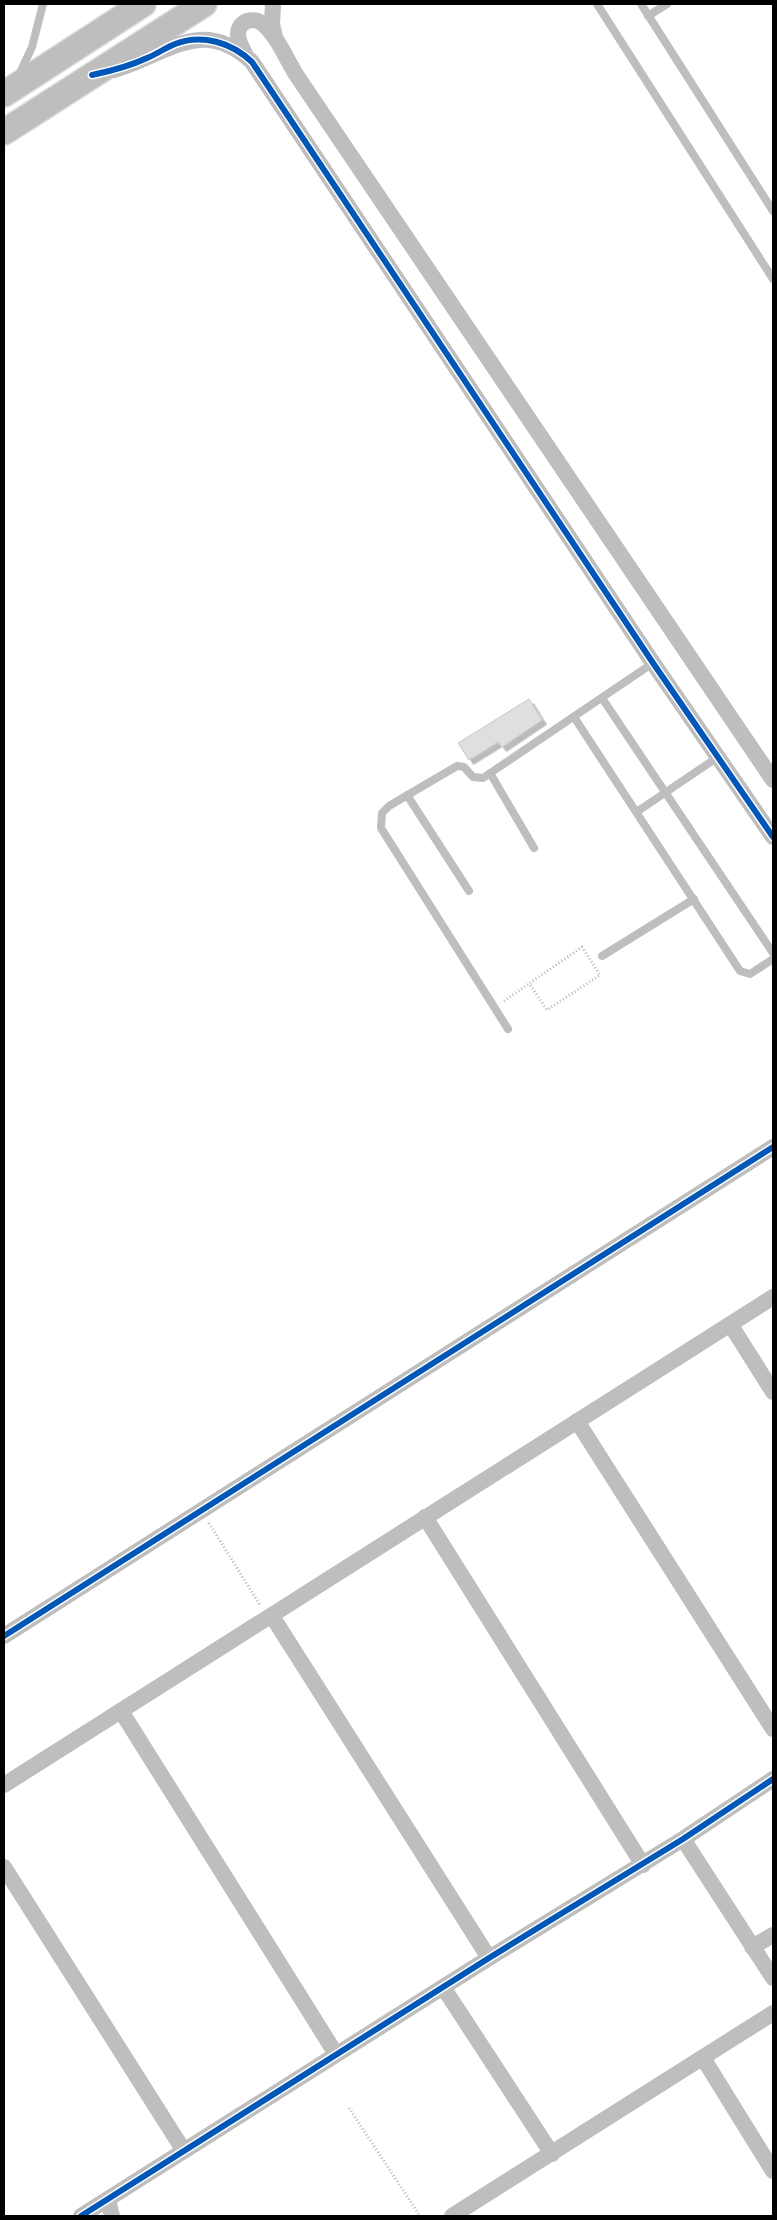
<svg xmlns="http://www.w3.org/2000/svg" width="777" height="2220" viewBox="0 0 777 2220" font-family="'Noto Sans',sans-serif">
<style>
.building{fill:#dfdfdf;stroke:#c7c7c7;filter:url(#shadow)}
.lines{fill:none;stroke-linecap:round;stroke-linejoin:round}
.primary-casing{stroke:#dbdbdb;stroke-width:28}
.path{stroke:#b9b9b9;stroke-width:3;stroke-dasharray:1 2.5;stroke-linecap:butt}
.service{stroke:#bebebe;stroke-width:8}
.minor{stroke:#bebebe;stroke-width:16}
.primary{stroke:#bebebe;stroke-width:25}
.cycleway-casing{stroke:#fff;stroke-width:9}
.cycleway{stroke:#0057b8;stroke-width:6}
</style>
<defs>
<filter id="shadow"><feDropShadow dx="4.5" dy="4.5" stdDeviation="0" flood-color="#0004"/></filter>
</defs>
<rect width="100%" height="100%" fill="#fff"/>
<path class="building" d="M529 699 542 720 502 747 498 742 469 760 458 743Z"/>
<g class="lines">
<g class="primary-casing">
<path id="primary" d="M4 94 143 4
M4 132 204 4"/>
</g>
<path class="path" d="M504 1001 582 947 600 975 547 1010 529 983
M209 1523 260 1605
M349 2108 420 2216"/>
<path class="service" d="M597 4 773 279
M641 4 773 211
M648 16 667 4
M19 75 32 47 43 4
M602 698 773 953
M574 717 740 971 750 974 773 959
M490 773 534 848
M407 795 469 891
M638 811 718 757
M602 956 694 899
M508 1029 381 828 382 813 389 806 457 766 464 767 473 777 483 778 653 663"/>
<path class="minor" d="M273 4 272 24 275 37
M246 56C243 49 238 42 238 34 238 21 254 16 263 24 278 37 286 59 297 76L773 780
M114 70C166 55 202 15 252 62L653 663 773 837
M730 1324 773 1392
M577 1421 773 1729
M425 1517 643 1865
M272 1616 489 1958
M4 1636 773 1147
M121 1711 336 2054
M4 1785 773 1297
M683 1839 773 1978
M4 1867 184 2151
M752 1947 773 1935
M443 1987 552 2154
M703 2058 773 2171
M108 2200 112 2216
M81 2216 489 1958 683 1839 773 1779
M452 2216 773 2013"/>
<use href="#primary" class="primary"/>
<g class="cycleway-casing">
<path id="cycleway" d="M92 75C111 71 130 66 147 58 157 54 165 48 175 44 202 33 232 43 252 62L653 663 773 837
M4 1636 773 1147
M81 2216 489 1958 683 1839 773 1779"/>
</g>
<use href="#cycleway" class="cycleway"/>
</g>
<rect width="777" height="2220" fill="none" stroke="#000000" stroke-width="10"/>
</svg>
